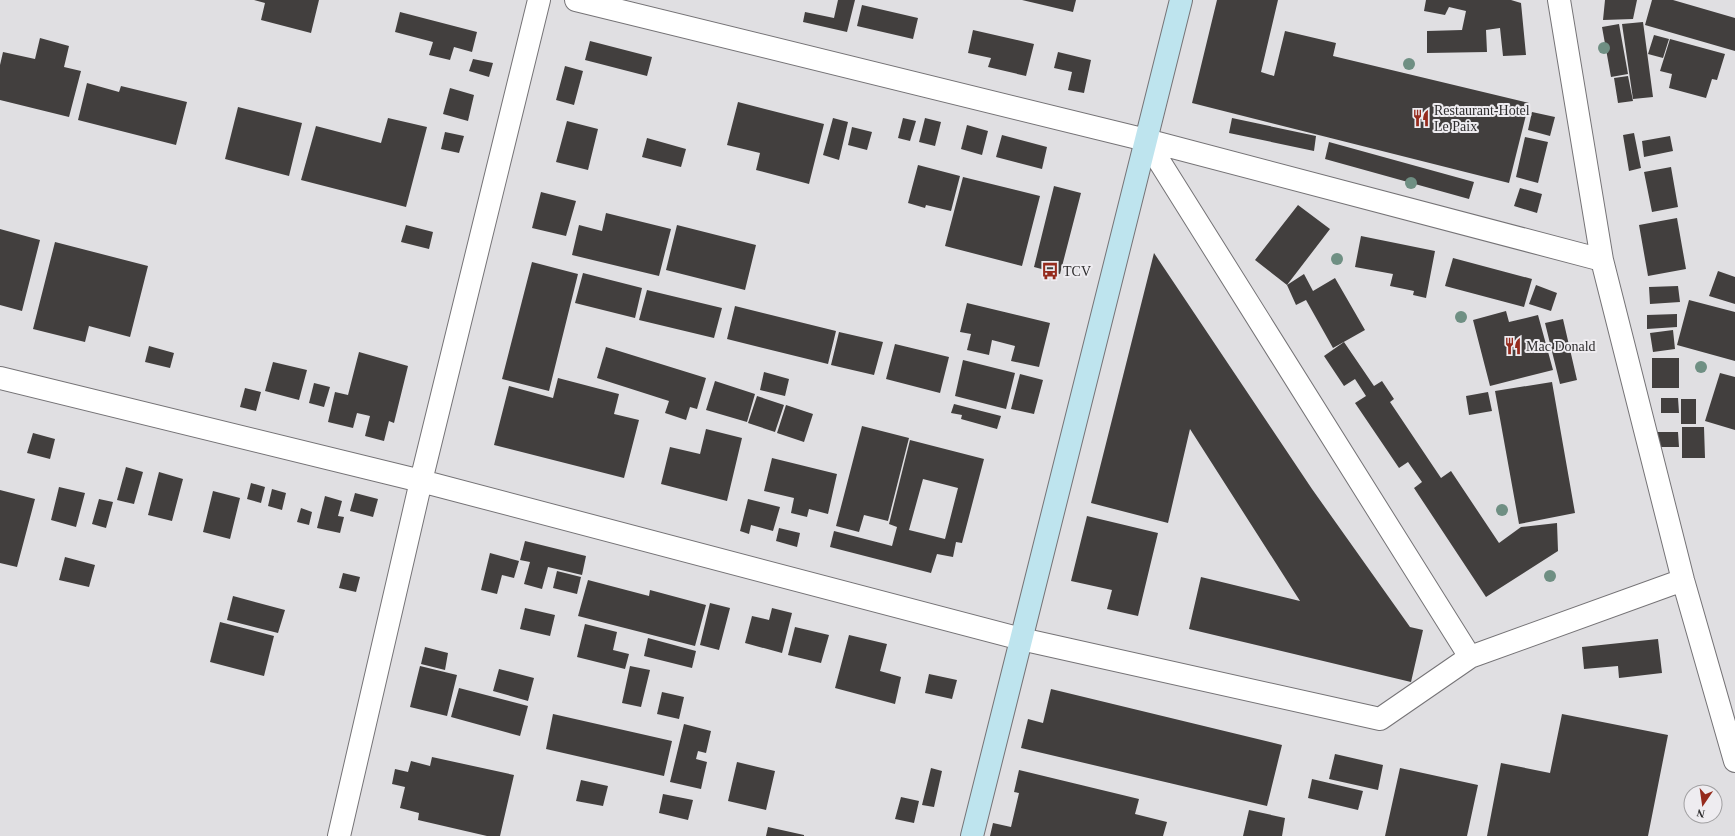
<svg xmlns="http://www.w3.org/2000/svg" width="1735" height="836" viewBox="0 0 1735 836" font-family="'Times New Roman',serif">
<style>
.building{fill:#423f3e;fill-rule:evenodd}
.lines{fill:none;stroke-linecap:round;stroke-linejoin:round}
.street-casing{stroke:#757376;stroke-width:24}
.secondary-casing{stroke:#757376;stroke-width:24}
.street{stroke:#fff;stroke-width:22}
.secondary{stroke:#bee4ee;stroke-width:22}
.tree{fill:#6f8f83}
.labels{text-anchor:middle;dominant-baseline:central;stroke-width:4;stroke-linejoin:round;paint-order:stroke}
.poi-label{font-size:14px;fill:#2e2d2e;stroke:#eeecf0;text-anchor:start}
</style>
<rect width="100%" height="100%" fill="#e0dfe2"/>
<path class="building" d="M254 0H319L311 33 261 20 265 3Z
M838 0H855L847 32 803 22 805 12 834 18Z
M1022 0H1076L1073 12Z
M1217 0H1278L1261 72 1274 76 1285 31 1336 43 1333 56 1529 103 1509 183 1192 103Z
M1426 0H1511L1521 3 1526 55 1503 56 1500 28 1486 30 1487 52 1427 53V31L1462 30 1466 11 1449 7 1445 15 1424 11Z
M1605 0H1637L1633 19 1603 20Z
M1652 0H1673L1735 18V51L1645 25Z
M862 5 918 18 913 39 857 26Z
M400 12 477 32 472 52 454 47 450 60 429 55 433 42 395 32Z
M1643 22 1653 97 1633 99 1622 24Z
M1619 24 1628 74 1611 77 1602 27Z
M973 30 1034 44 1026 76 988 67 991 58 968 53Z
M1654 35 1669 39 1663 58 1648 54Z
M40 38 69 46 64 67 81 71 69 117 0 100V65L3 52 35 59Z
M1670 39 1725 54 1717 80 1712 79 1706 98 1669 88 1672 74 1660 71Z
M590 41 652 57 647 76 585 60Z
M1058 52 1091 60 1084 93 1068 90 1072 72 1054 68Z
M473 59 493 63 489 77 469 71Z
M565 66 583 71 574 105 556 100Z
M1628 76 1633 101 1618 103 1614 78Z
M87 83 119 92 121 86 187 102 176 145 78 120Z
M450 88 474 95 468 121 443 114Z
M738 102 824 124 809 184 756 170 760 153 727 145Z
M238 107 302 123 289 176 225 159Z
M1532 112 1555 117 1550 136 1528 130Z
M388 118 427 127 406 207 301 180 316 126 381 143Z
M833 118 848 122 839 160 823 155Z
M903 118 916 121 910 141 898 138Z
M925 118 941 122 935 146 919 142Z
M1232 118 1316 136 1314 151 1229 133Z
M567 121 598 129 588 170 556 162Z
M967 125 988 131 982 155 961 149Z
M852 127 872 132 867 150 848 145Z
M445 132 464 136 459 153 441 149Z
M1634 133 1641 168 1629 171 1623 135Z
M1002 135 1047 147 1042 169 996 157Z
M1670 136 1673 151 1644 157 1642 141Z
M1525 137 1548 142 1538 183 1516 177Z
M647 138 686 149 681 167 642 157Z
M1329 142 1474 182 1469 199 1325 159Z
M918 165 960 176 951 211 926 205 925 208 908 203Z
M1671 167 1678 207 1652 212 1644 172Z
M963 177 1040 196 1022 266 945 246Z
M1054 186 1081 193 1060 274 1034 267Z
M1520 188 1542 194 1537 213 1514 206Z
M541 192 576 201 566 236 532 228Z
M1298 205 1330 229 1287 285 1255 260Z
M606 213 671 229 659 276 572 255 579 225 602 231Z
M1677 218 1686 269 1648 276 1639 225Z
M406 225 433 232 429 249 401 242Z
M677 225 756 245 745 290 666 270Z
M0 229 40 240 22 311 0 305Z
M1361 236 1435 251 1426 298 1413 295 1414 291 1390 286 1393 274 1355 267Z
M55 242 148 266 130 337 89 326 85 342 33 329Z
M1154 253 1312 489 1410 627 1423 630 1411 682 1189 629 1201 577 1300 601 1190 429 1168 523 1091 503Z
M1453 258 1532 279 1524 307 1445 286Z
M532 262 578 274 549 391 502 379Z
M1718 271 1735 277V304L1709 296Z
M583 273 642 288 635 318 575 303Z
M1304 274 1313 291 1335 278 1365 330 1333 348 1306 300 1296 305 1287 285Z
M1536 285 1557 293 1551 311 1529 304Z
M1678 286 1680 302 1650 304 1649 287Z
M647 290 722 308 714 338 639 320Z
M1689 300 1735 312V361L1677 345Z
M967 303 1050 323 1039 367 1011 361 1015 346 992 340 989 355 967 350 971 334 960 332Z
M735 306 836 331 828 364 727 339Z
M1506 311 1509 322 1538 315 1553 370 1490 386 1473 320Z
M1677 314V327L1647 329V315Z
M1563 319 1577 380 1560 384 1545 323Z
M1673 330 1675 349 1653 352 1650 333Z
M839 332 883 342 874 375 831 365Z
M1344 342 1374 386 1382 381 1394 399 1390 402 1441 478 1451 471 1499 543 1521 527 1557 523 1558 551 1486 597 1414 488 1422 482 1408 462 1399 468 1355 403 1366 396 1355 379 1344 386 1324 356Z
M895 344 949 357 940 393 886 379Z
M149 346 174 353 170 368 145 362Z
M606 347 706 378 697 409 690 407 686 420 665 413 669 401 597 378Z
M359 352 408 366 394 423 389 421 384 441 365 436 370 416 357 413 353 428 328 422 335 392 348 395Z
M1652 358H1679V388H1652Z
M963 360 1015 373 1006 409 955 396Z
M273 362 307 370 299 400 265 391Z
M764 372 789 379 785 396 760 390Z
M1720 373 1735 377V430L1705 421Z
M1020 374 1043 380 1034 414 1011 409Z
M558 378 619 394 614 414 639 420 624 478 494 445 509 386 553 398Z
M715 381 755 394 747 422 706 410Z
M1552 382 1575 513 1519 524 1495 391Z
M314 383 330 387 324 407 309 403Z
M245 388 261 392 256 411 240 407Z
M1488 392 1492 411 1469 415 1466 396Z
M757 396 784 405 775 432 748 423Z
M1661 398H1678L1679 413H1661Z
M1681 399H1696V424H1681Z
M954 404 1001 416 997 429 961 419 962 415 951 413Z
M786 405 813 414 804 442 777 433Z
M862 426 909 438 888 521 864 515 859 532 836 526Z
M1682 427H1704L1705 458H1682Z
M706 429 742 438 727 501 661 484 670 447 700 454Z
M1654 432H1678L1679 447H1653Z
M33 433 55 439 50 459 27 453Z
M910 440 984 459 962 543 956 542 953 557 937 554 931 573 830 547 834 531 892 546 897 527 889 524ZM923 479 958 488 945 539 909 530Z
M772 458 837 474 828 514 809 509 807 517 791 513 794 498 764 491Z
M126 467 143 472 134 504 117 500Z
M159 472 183 479 172 521 148 515Z
M251 483 265 487 261 503 247 499Z
M59 487 85 493 76 527 51 520Z
M272 489 286 493 282 510 268 506Z
M0 490 35 499 17 567 0 563Z
M213 491 240 498 230 539 203 532Z
M355 493 378 499 373 517 350 511Z
M325 496 342 501 338 516 344 517 340 533 317 528Z
M99 499 113 502 106 528 92 524Z
M748 499 780 507 773 531 751 525 749 534 740 531Z
M301 508 312 512 309 525 297 522Z
M1087 516 1158 533 1138 616 1107 609 1112 590 1071 581Z
M779 528 800 533 797 547 776 541Z
M525 541 586 556 582 575 548 567 542 589 524 584 530 562 520 560Z
M490 553 519 561 514 578 502 575 497 594 481 590Z
M65 557 95 565 89 587 59 580Z
M557 571 581 577 577 594 553 588Z
M343 573 360 577 356 592 339 588Z
M588 580 649 596 650 590 706 605 695 646 578 616Z
M233 596 285 610 278 633 227 620Z
M710 603 730 608 719 650 700 645Z
M525 608 555 615 550 636 520 629Z
M772 608 792 613 782 653 745 643 752 616 769 620Z
M220 622 274 636 264 676 210 662Z
M585 624 617 632 613 650 629 654 625 669 577 657Z
M795 627 829 635 821 663 788 655Z
M849 635 887 644 880 671 901 677 895 704 835 688Z
M648 638 696 651 692 668 644 656Z
M1658 639 1662 673 1619 678 1618 666 1584 669 1582 647Z
M425 647 448 653 445 670 421 664Z
M420 666 457 675 447 716 410 707Z
M630 666 650 670 641 707 622 703Z
M499 669 534 678 528 701 493 691Z
M929 674 957 680 952 699 925 693Z
M459 688 528 706 520 736 451 717Z
M1051 689 1282 745 1267 806 1021 748 1028 719 1043 723Z
M662 692 684 697 679 719 657 714Z
M553 714 672 741 664 776 546 749Z
M1562 714 1668 735 1648 836H1487L1501 763 1550 773Z
M684 724 711 731 706 753 698 751 696 759 707 762 701 789 670 782Z
M1335 754 1383 765 1378 790 1329 779Z
M432 757 514 775 500 836H487L418 820 419 813 400 808 405 787 392 784 395 769 408 772 411 761 430 766Z
M737 762 775 771 766 810 728 801Z
M931 768 942 771 934 807 922 805Z
M1400 768 1478 785 1467 836H1385Z
M1019 770 1139 799 1135 814 1167 822 1163 836H990L993 823 1011 827 1019 793 1014 792Z
M1312 779 1363 791 1358 810 1308 798Z
M581 780 608 786 603 806 576 801Z
M663 794 693 800 688 820 659 813Z
M901 797 919 801 914 823 895 819Z
M1249 810 1285 818 1282 836H1243Z
M768 827 804 835V836H766Z"/>
<g class="lines">
<g class="street-casing">
<path id="street" d="M576 0 1146 140 1602 260
M1559 0 1602 260 1683 580 1735 761
M1146 140 1470 657
M0 378 421 481 1021 639 1380 719 1470 657 1683 580
M339 836 421 481 539 0"/>
</g>
<g class="secondary-casing">
<path id="secondary" d="M972 836 1181 0"/>
</g>
<use href="#street" class="street"/>
<use href="#secondary" class="secondary"/>
</g>
<g class="tree">
<circle cx="1604" cy="48" r="6"/>
<circle cx="1409" cy="64" r="6"/>
<circle cx="1411" cy="183" r="6"/>
<circle cx="1337" cy="259" r="6"/>
<circle cx="1461" cy="317" r="6"/>
<circle cx="1701" cy="367" r="6"/>
<circle cx="1502" cy="510" r="6"/>
<circle cx="1550" cy="576" r="6"/>
</g>
<defs>
<g id="restaurant-bare" transform="scale(1.38)"><path d="M-5-6h1v4h1v-4h1v4h1v-4h1v5L-1.5 .5V6h-2V.5L-5-1ZM5-6V6H3V1.5H1.5Q1.5-4 5-6Z" fill="#952b1d" stroke="#eeecf0" stroke-width="2.5" paint-order="stroke"/></g>
<g id="bus-bare" transform="scale(1.38)"><path d="M-5-6H5V4H4V6H2V4H-2V6H-4V4H-5ZM-3.5-4V0h7V-4ZM-3.5 1.2v1.5H-2V1.2ZM2 1.2v1.5H3.5V1.2Z" fill="#952b1d" stroke="#eeecf0" stroke-width="2.5" paint-order="stroke"/></g>
</defs>
<g fill-rule="evenodd">
<use href="#restaurant-bare" x="1421" y="118"/>
<use href="#bus-bare" x="1050" y="271"/>
<use href="#restaurant-bare" x="1513" y="346"/>
</g>
<g class="labels">
<g class="poi-label">
<text x="1434" y="110">Restaurant-Hotel<tspan x="1434" dy="16">Le Paix</tspan></text>
<text x="1063" y="271">TCV</text>
<text x="1526" y="346">Mac Donald</text>
</g>
</g>
<g transform="translate(1703 804) rotate(193)"><circle r="19" fill="#eeecf0" stroke="#a1a0a2"/>
<path d="M0-3L7 15L0 10L-7 15Z" fill="#952b1d"/>
<text y="-6" font-size="11" font-weight="bold" text-anchor="middle" fill="#2e2d2e">N</text>
</g>
</svg>
